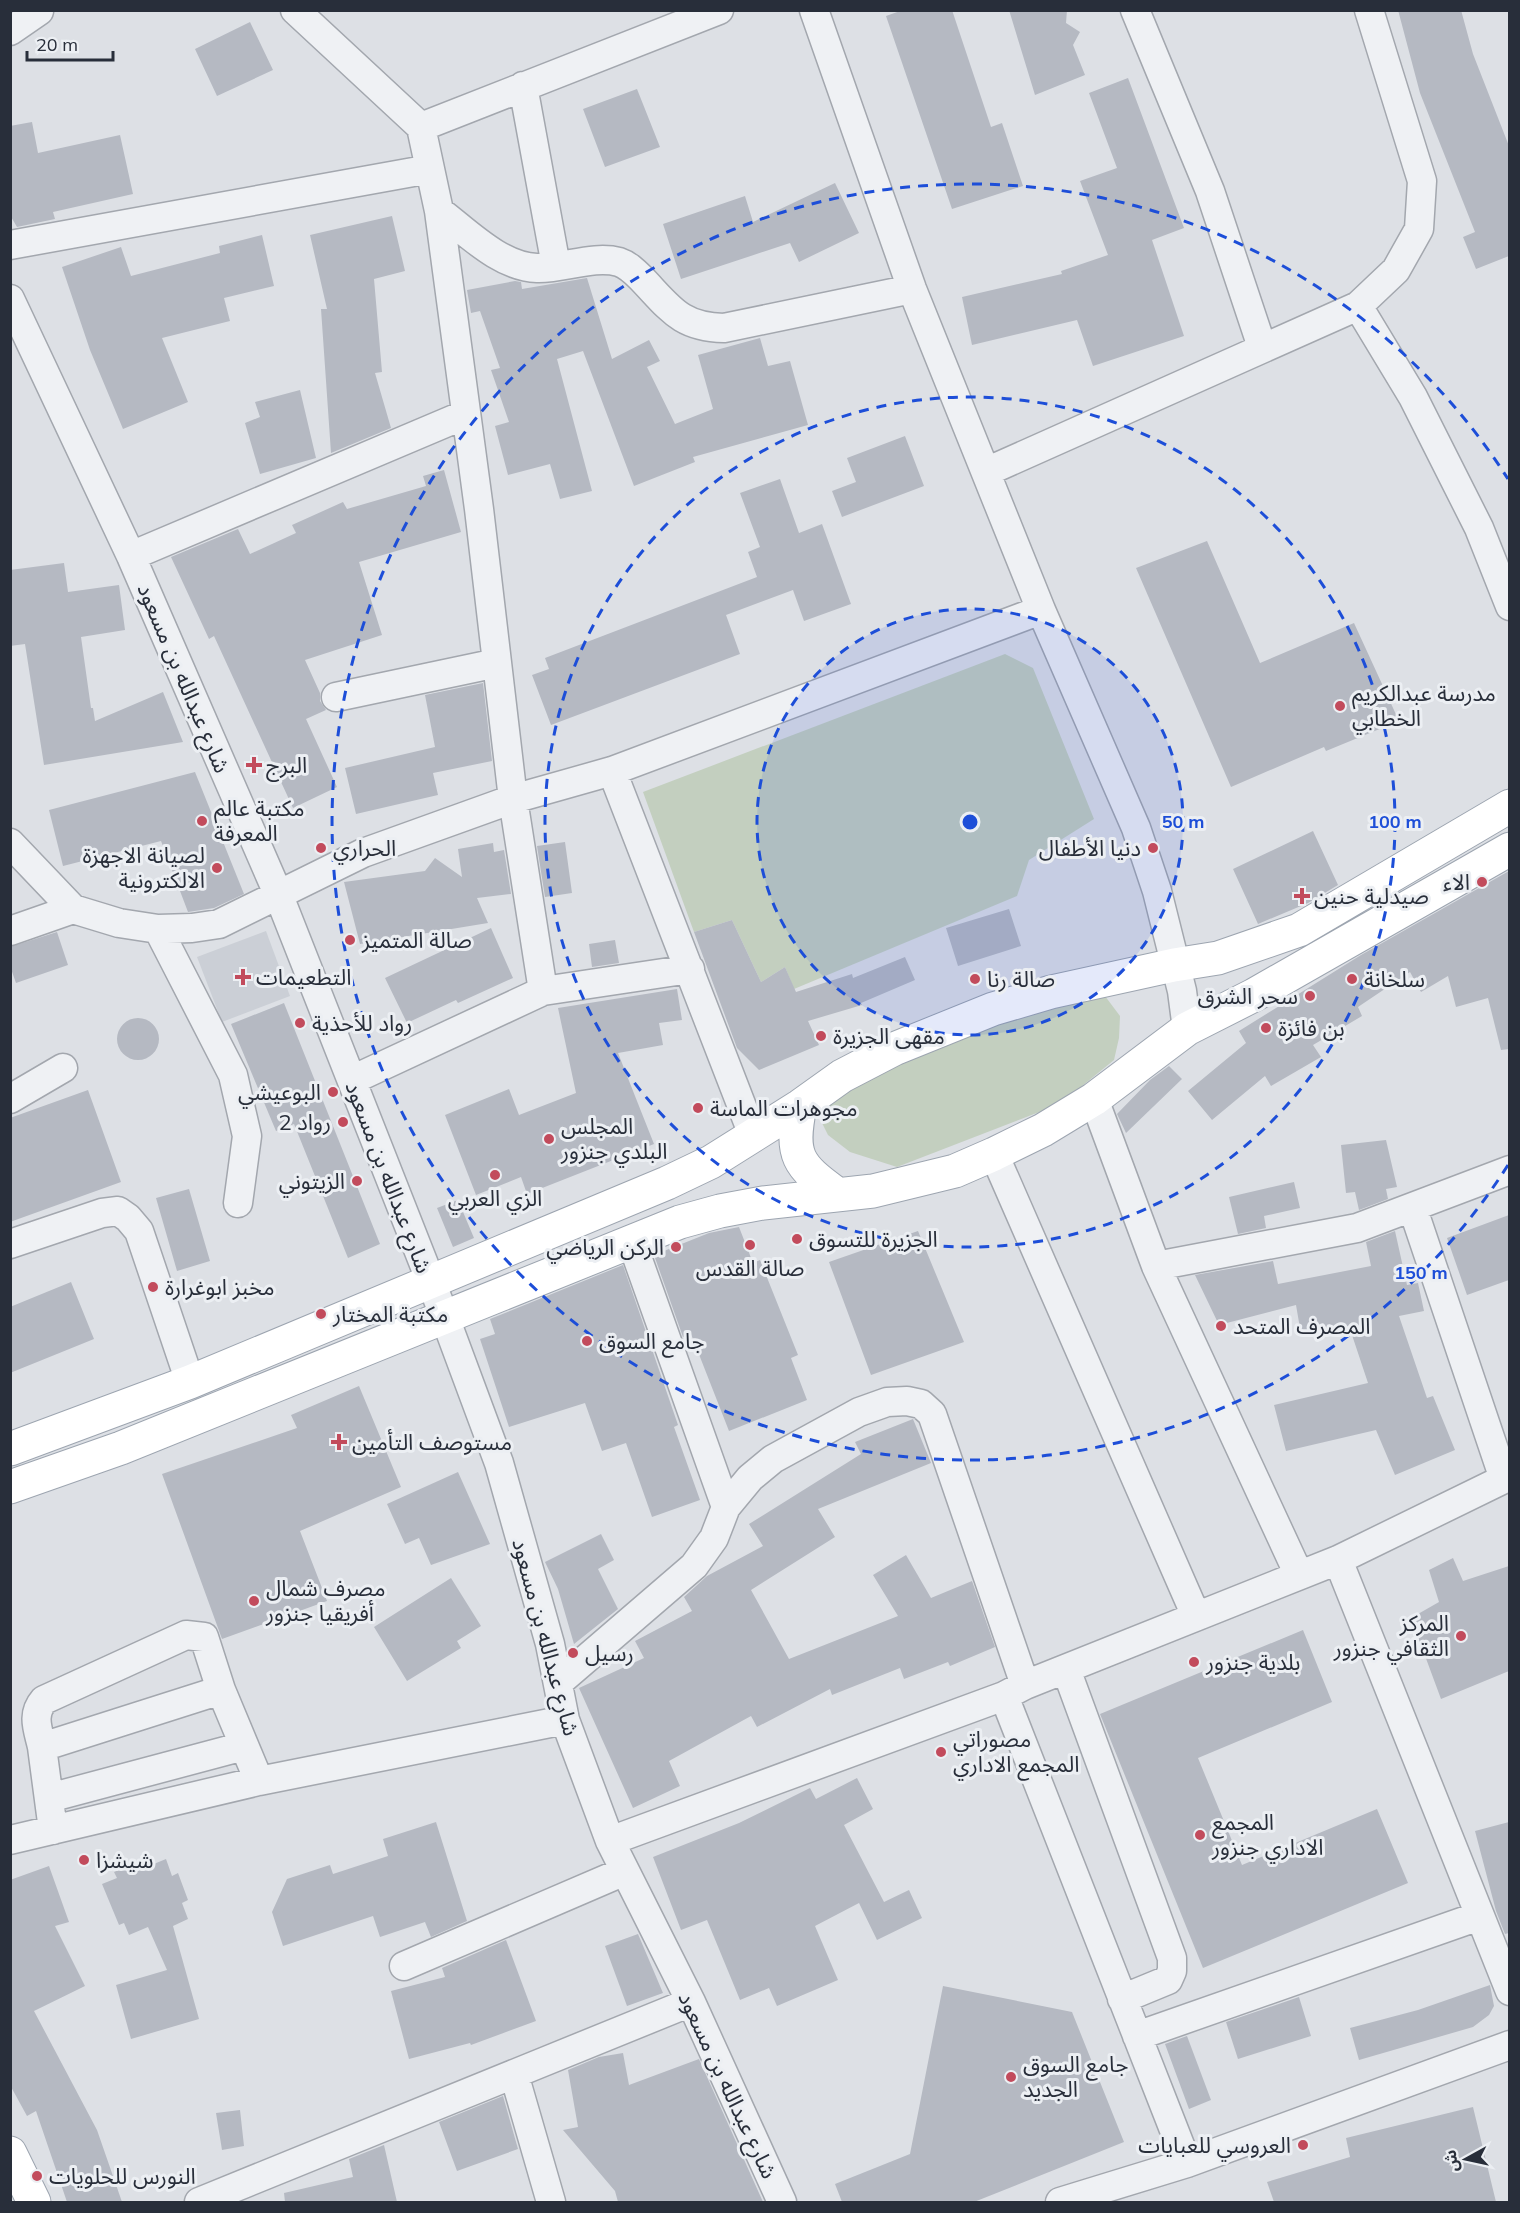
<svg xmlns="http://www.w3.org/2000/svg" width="1520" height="2213" viewBox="0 0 1520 2213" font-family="Mulish,'Noto Sans Arabic',sans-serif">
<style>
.built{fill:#cbcfd6}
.green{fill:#c3cfbf}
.building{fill:#b5b9c2}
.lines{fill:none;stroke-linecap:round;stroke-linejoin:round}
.minor-casing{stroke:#a3a7ae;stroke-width:31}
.major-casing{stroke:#9da5b0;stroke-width:35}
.minor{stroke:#eff1f4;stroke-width:28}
.major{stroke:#fff;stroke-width:33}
.ring{fill:none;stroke:#1d4ed8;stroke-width:3;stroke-dasharray:10 8}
.poi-dot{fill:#c24b5c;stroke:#eceff3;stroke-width:2}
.labels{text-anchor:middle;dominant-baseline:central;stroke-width:6;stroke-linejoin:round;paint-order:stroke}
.street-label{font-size:22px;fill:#282e3a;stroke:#eceff3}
.poi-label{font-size:22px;fill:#282e3a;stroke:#eceff3;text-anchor:start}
.centre{fill:#1d4ed8;stroke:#eceff3;stroke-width:3}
.ring-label{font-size:18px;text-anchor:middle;font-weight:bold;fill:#1d4ed8;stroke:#eceff3;stroke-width:6;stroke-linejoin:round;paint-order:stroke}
</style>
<rect width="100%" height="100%" fill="#dde0e5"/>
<path class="built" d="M266 931 290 996 222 1022 197 957Z"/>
<path class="green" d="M1005 654 1033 668 1094 819 1029 860 1017 896 794 989 785 967 761 982 732 920 694 932 643 792Z
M1102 992 1120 1016 1119 1038 1114 1060 1060 1104 897 1167 850 1152 828 1135 820 1119 828 1097 911 1048Z"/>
<path class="building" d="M903 10H952L991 127 1002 123 1023 186 952 209 886 16Z
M1009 10H1067L1066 23 1080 32 1073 45 1085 75 1035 95Z
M1398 10H1461L1473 54 1509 146V256L1476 269 1463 237 1475 232 1420 93Z
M250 22 273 70 217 96 195 49Z
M1128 78 1184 228 1152 240 1184 336 1093 366 1077 320 972 345 962 297 1062 274 1061 271 1108 255 1080 181 1117 168 1089 93Z
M637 89 660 147 605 167 583 109Z
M32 122 38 153 120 135 133 194 53 212 55 219 17 227 10 215V126Z
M835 183 859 233 799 262 790 243 681 279 663 224 745 196 753 222Z
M392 216 405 271 374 279 382 372 375 373 391 428 331 453 321 309H327L310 235Z
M262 235 274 286 224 298 230 321 162 338 188 402 123 429 90 350 62 267 121 247 131 276 220 253 219 246Z
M587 278 612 359 649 340 660 361 647 367 675 424 713 409 698 355 760 338 768 366 790 361 808 425 693 457 695 462 634 486 583 351 557 359 592 491 560 499 550 464 508 475 495 426 509 422 491 370 500 368 480 311 471 313 467 290 515 281 521 282 522 289Z
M300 390 316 458 260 474 245 423 260 417 255 402Z
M905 436 924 486 842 517 832 491 856 482 847 458Z
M444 470 461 532 359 562 382 635 305 660 320 693V701L326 710 306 719 337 787 293 808 214 636 209 639 171 557 238 529 250 554 296 533 292 525 343 502 347 509 426 486 423 476Z
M780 479 799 533 822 524 851 604 804 621 793 590 726 615 740 654 551 725 532 675 549 669 545 658 757 577 748 552 760 547 740 493Z
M1207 541 1260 663 1354 623 1399 721 1326 751 1324 747 1231 787 1136 568Z
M64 563 68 592 119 585 125 630 81 637 91 708H93L95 721 163 692 183 742 44 765 25 644 10 646V570Z
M483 683 492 761 433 773 438 795 356 814 345 768 435 747 425 695Z
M195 772 244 894 214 908 188 912 161 841 63 866 49 810Z
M1313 831 1338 885 1308 903 1258 924 1233 869Z
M565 842 572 893 545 897 537 846Z
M493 843 494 852 504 850 511 894 477 898 488 923 360 944 344 882 425 871 435 858 462 877 458 849Z
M1509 871V1049L1501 1050 1488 998 1456 1007 1448 976 1421 992 1410 972 1358 1007 1362 1016 1313 1045 1321 1057 1271 1086 1265 1076 1212 1120 1188 1091 1246 1043 1239 1031 1361 955Z
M1009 909 1021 946 958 966 946 928Z
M732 920 761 982 785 967 796 992 852 974 853 978 905 957 915 980 861 1003 862 1005 808 1021 819 1045 759 1070 737 1048 694 932Z
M491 928 513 978 458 1003 456 1000 407 1023 385 978Z
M57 932 68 965 16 983 10 966V947Z
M615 940 619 963 592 967 589 944Z
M677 989 682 1020 659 1023 663 1045 618 1053 654 1144 527 1194 521 1177 476 1195 445 1115 509 1089 519 1115 576 1093 558 1008Z
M284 1003 380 1244 348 1258 294 1124 276 1131 231 1024Z
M117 1039a21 21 0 1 1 42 0a21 21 0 1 1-42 0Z
M1169 1066 1182 1079 1126 1133 1117 1114 1150 1080Z
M88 1090 121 1182 10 1222V1118Z
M1386 1140 1397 1187 1386 1189 1388 1199 1359 1210 1355 1192 1346 1193 1341 1145Z
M1294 1182 1300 1208 1264 1216 1266 1228 1238 1234 1229 1197Z
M189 1189 210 1261 177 1271 156 1198Z
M458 1200 474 1238 453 1247 437 1208Z
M1509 1215V1280L1467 1295 1447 1238Z
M739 1227 753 1263 760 1260 798 1355 791 1358 807 1400 729 1431 691 1334 683 1337 654 1255 709 1233Z
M918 1231 964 1342 871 1375 829 1262Z
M1395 1231 1407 1285 1418 1283 1424 1311 1399 1316 1427 1398 1433 1396 1455 1450 1395 1475 1376 1430 1286 1451 1274 1405 1368 1383 1349 1326 1301 1334 1296 1305 1219 1325 1195 1275 1273 1261 1278 1284 1371 1266 1366 1242Z
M623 1265 678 1425 674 1427 700 1500 652 1517 626 1443 602 1451 585 1403 509 1427 480 1339 495 1334 490 1319Z
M71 1282 94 1339 10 1373V1307Z
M359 1386 401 1487 300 1531 327 1601 222 1639 162 1474 297 1428 291 1415Z
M913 1419 931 1463 818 1509 835 1537 751 1590 789 1659 898 1616 873 1575 906 1555 931 1598 972 1581 995 1647 950 1666 948 1662 904 1679 900 1668 832 1695 830 1689 757 1727 751 1716 669 1761 680 1786 633 1808 579 1688 644 1658 635 1641 692 1611 684 1597 707 1576 763 1546 749 1524 861 1454 855 1442Z
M458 1472 490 1544 431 1565 419 1538 405 1544 387 1504Z
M601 1534 614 1560 598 1569 618 1609 574 1644 558 1589 545 1562Z
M1453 1558 1463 1581 1509 1566V1671L1441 1699 1411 1618 1439 1602 1429 1570Z
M451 1578 481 1626 457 1641 461 1648 407 1681 374 1627Z
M1303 1630 1332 1702 1198 1758 1242 1865 1377 1809 1408 1883 1203 1968 1100 1714Z
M857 1778 873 1809 844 1825 884 1902 909 1890 922 1918 877 1940 859 1903 815 1926 838 1980 777 2006 769 1988 740 2000 707 1920 681 1930 653 1857 739 1823 810 1788 816 1799Z
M436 1822 467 1921 431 1937 425 1922 380 1937 373 1916 283 1946 272 1912 287 1879 330 1865 333 1874 388 1856 383 1839Z
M1509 1822V1933L1505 1934 1496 1911 1475 1831Z
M166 1859 172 1876 178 1873 188 1900 182 1903 188 1919 173 1926 199 2019 131 2039 116 1985 167 1970 148 1927 129 1935 124 1923 119 1925 102 1884 117 1878 114 1872 141 1861 144 1868Z
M49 1866 69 1922 55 1926 85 1986 34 2011 97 2130 122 2202H67L36 2111 27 2116 10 2085V1880Z
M638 1934 663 1993 627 2006 605 1946Z
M506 1940 536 2021 471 2045 470 2043 409 2059 391 1991 445 1977 442 1968Z
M1490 1985 1494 2006 1489 2015 1473 2027 1359 2060 1350 2028 1418 2010Z
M943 1986 1072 2012 1124 2142 974 2202H842L835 2184 910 2154Z
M1299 1997 1311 2036 1238 2059 1226 2022Z
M1187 2036 1211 2100 1189 2109 1165 2044Z
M623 2053 629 2085 699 2059 763 2202H618L615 2191 563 2130 578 2127 568 2070 599 2057Z
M503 2096 518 2149 457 2171 439 2122Z
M1473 2107 1496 2202H1274L1267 2182 1350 2157 1346 2138Z
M240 2110 244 2146 222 2150 216 2113Z
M384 2145 397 2202H285L284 2193 353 2177 349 2159Z"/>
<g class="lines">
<g class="minor-casing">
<path id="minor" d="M295 10 421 127 439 211 479 509 513 799 543 991 690 969
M814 10 912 289 1041 610 1136 828 1157 891 1182 991 1187 1029
M1135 10 1210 191 1262 347
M10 31 39 11
M523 86 556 266
M421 127 719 10
M439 211C466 231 500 267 537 268 563 269 593 255 619 262 628 265 635 272 641 278 670 308 680 327 724 328L912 289
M10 245 430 169
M10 299 131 556 279 896 444 1315 499 1463 550 1644 565 1720 610 1841 691 2002 782 2202
M1358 306 1413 397 1479 528 1510 606
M986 472 1358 306 1396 270 1419 229 1422 181 1369 10
M131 556 464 415
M336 697 497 663
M612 771 753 1135
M10 843 73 909 119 923 158 929 192 928 219 924 363 853 513 799 612 771 1041 610
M158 929 233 1075 247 1136 238 1203
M10 931 73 909
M352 1080 543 991
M10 1099 63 1068
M1094 1099 1156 1266
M994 1154 1196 1616
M1413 1209 1504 1479
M631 1240 726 1507
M10 1244 102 1213 118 1211 128 1218 139 1231 190 1382
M1338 1560 1510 1991
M1299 1575 1156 1266 1357 1228 1510 1170
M1066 1669 1172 1958V1971L1168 1980 1122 1999
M558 1683 694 1566 714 1538 726 1507 750 1478 773 1459 859 1412 887 1402 907 1401 921 1404 932 1414 1025 1685
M1004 1696 1187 2163
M42 1747C38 1729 31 1715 44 1700L186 1635 204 1637 221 1690
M49 1798 244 1746
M53 1830 42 1747 221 1690 259 1781
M10 1840 259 1781 565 1720
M610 1841 1004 1696 1025 1685 1338 1560 1510 1476
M404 1966 625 1871
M1137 2036 1479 1916
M514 2074 551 2202
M199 2202 691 2002
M1060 2202 1187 2163 1510 2045"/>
</g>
<g class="major-casing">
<path id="major" d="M800 1106C790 1156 797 1165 837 1194
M10 1449 190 1382 667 1183 711 1162 800 1106 842 1076 894 1049 993 1009 1051 992 1174 965 1218 958 1299 930 1510 806
M10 1487 121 1448 680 1222 720 1211 763 1203 873 1191 955 1171 994 1154 1043 1130 1094 1099 1187 1029 1254 995 1510 849
M10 2153 34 2202"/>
</g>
<use href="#minor" class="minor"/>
<use href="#major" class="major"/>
</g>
<circle cx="970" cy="822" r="213" fill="#1d4ed8" fill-opacity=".12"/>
<g class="ring">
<circle cx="970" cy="822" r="213"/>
<circle cx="970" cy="822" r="425"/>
<path d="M1508 1165A638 638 0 1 1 1508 479"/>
</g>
<g class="poi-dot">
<circle cx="1340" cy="706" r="6"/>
<path d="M251 756h6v6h6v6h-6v6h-6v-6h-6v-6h6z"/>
<circle cx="202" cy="821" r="6"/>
<circle cx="321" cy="848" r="6"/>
<circle cx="1153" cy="848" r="6"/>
<circle cx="217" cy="868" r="6"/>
<circle cx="1482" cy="882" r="6"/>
<path d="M1299 887h6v6h6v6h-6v6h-6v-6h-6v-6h6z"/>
<circle cx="350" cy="940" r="6"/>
<path d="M240 968h6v6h6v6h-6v6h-6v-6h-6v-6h6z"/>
<circle cx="975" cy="979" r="6"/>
<circle cx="1352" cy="979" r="6"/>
<circle cx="1310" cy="996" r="6"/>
<circle cx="300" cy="1023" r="6"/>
<circle cx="1266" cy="1028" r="6"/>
<circle cx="821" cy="1036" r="6"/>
<circle cx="333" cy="1092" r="6"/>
<circle cx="698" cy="1108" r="6"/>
<circle cx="343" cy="1122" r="6"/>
<circle cx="549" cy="1139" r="6"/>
<circle cx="495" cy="1175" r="6"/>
<circle cx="357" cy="1181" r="6"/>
<circle cx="797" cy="1239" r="6"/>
<circle cx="750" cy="1245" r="6"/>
<circle cx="676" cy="1247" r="6"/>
<circle cx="153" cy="1287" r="6"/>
<circle cx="321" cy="1314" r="6"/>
<circle cx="1221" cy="1326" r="6"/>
<circle cx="587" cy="1341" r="6"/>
<path d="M336 1433h6v6h6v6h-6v6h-6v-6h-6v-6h6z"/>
<circle cx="254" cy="1601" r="6"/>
<circle cx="1461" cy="1636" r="6"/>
<circle cx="573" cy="1653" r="6"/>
<circle cx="1194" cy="1662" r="6"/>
<circle cx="941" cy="1752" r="6"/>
<circle cx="1200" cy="1835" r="6"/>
<circle cx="84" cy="1860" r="6"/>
<circle cx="1011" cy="2077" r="6"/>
<circle cx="1303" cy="2145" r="6"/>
<circle cx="37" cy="2176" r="6"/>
</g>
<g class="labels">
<g class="street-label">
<text transform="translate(184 678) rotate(67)">شارع عبدالله بن مسعود</text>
<text transform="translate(389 1177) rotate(69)">شارع عبدالله بن مسعود</text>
<text transform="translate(546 1637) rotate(75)">شارع عبدالله بن مسعود</text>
<text transform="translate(728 2085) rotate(65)">شارع عبدالله بن مسعود</text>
</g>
<g class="poi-label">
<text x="1352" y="693">مدرسة عبدالكريم<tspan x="1352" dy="25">الخطابي</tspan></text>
<text x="266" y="765">البرج</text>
<text x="214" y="808">مكتبة عالم<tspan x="214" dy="25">المعرفة</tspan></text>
<text x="333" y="848">الحراري</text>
<text x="1141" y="848" text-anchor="end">دنيا الأطفال</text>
<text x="205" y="855" text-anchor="end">لصيانة اﻻجهزة<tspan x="205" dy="25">اﻻلكترونية</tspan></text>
<text x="1470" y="882" text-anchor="end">الاء</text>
<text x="1314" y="896">صيدلية حنين</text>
<text x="362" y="940">صالة المتميز</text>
<text x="256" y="977">التطعيمات</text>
<text x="987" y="979">صالة رنا</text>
<text x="1364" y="979">سلخانة</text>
<text x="1298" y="996" text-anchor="end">سحر الشرق</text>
<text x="312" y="1023">رواد للأحذية</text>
<text x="1278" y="1028">بن فائزة</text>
<text x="833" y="1036">مقهى الجزيرة</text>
<text x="321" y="1092" text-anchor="end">البوعيشي</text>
<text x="710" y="1108">مجوهرات الماسة</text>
<text x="331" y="1122" text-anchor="end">رواد 2</text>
<text x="561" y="1126">المجلس<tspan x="561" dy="25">البلدي جنزور</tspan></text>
<text x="345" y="1181" text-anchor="end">الزيتوني</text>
<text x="495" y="1198" text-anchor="middle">الزي العربي</text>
<text x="809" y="1239">الجزيرة للتسوق</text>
<text x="664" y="1247" text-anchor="end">الركن الرياضي</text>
<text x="750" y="1268" text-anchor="middle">صالة القدس</text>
<text x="165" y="1287">مخبز ابوغرارة</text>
<text x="333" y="1314">مكتبة المختار</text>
<text x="1233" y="1326">المصرف المتحد</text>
<text x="599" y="1341">جامع السوق</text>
<text x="352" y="1442">مستوصف التأمين</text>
<text x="266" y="1588">مصرف شمال<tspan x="266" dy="25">أفريقيا جنزور</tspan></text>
<text x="1449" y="1623" text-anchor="end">المركز<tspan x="1449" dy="25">الثقافي جنزور</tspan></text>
<text x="585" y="1653">رسيل</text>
<text x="1206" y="1662">بلدية جنزور</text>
<text x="953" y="1739">مصوراتي<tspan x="953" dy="25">المجمع الاداري</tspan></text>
<text x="1212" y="1822">المجمع<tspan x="1212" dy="25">الاداري جنزور</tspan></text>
<text x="96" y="1860">شيشزا</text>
<text x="1023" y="2064">جامع السوق<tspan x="1023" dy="25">الجديد</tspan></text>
<text x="1291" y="2145" text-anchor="end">العروسي للعبايات</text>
<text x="49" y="2176">النورس للحلويات</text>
</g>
</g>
<circle cx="970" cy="822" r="9" class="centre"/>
<g class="ring-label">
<text x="1183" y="828">50 m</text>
<text x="1395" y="828">100 m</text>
<text x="1421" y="1279">150 m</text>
</g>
<rect width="1520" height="2213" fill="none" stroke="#282e3a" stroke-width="24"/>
<g transform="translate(1466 2159) rotate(262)" stroke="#eceff3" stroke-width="4.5" paint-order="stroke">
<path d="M0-4.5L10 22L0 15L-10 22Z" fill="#282e3a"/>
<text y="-9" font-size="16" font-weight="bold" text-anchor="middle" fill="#282e3a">ش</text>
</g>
<path d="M27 51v9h86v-9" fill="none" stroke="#282e3a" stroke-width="3"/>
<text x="36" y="51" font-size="18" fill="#282e3a" stroke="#eceff3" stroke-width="4.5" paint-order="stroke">20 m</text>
</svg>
